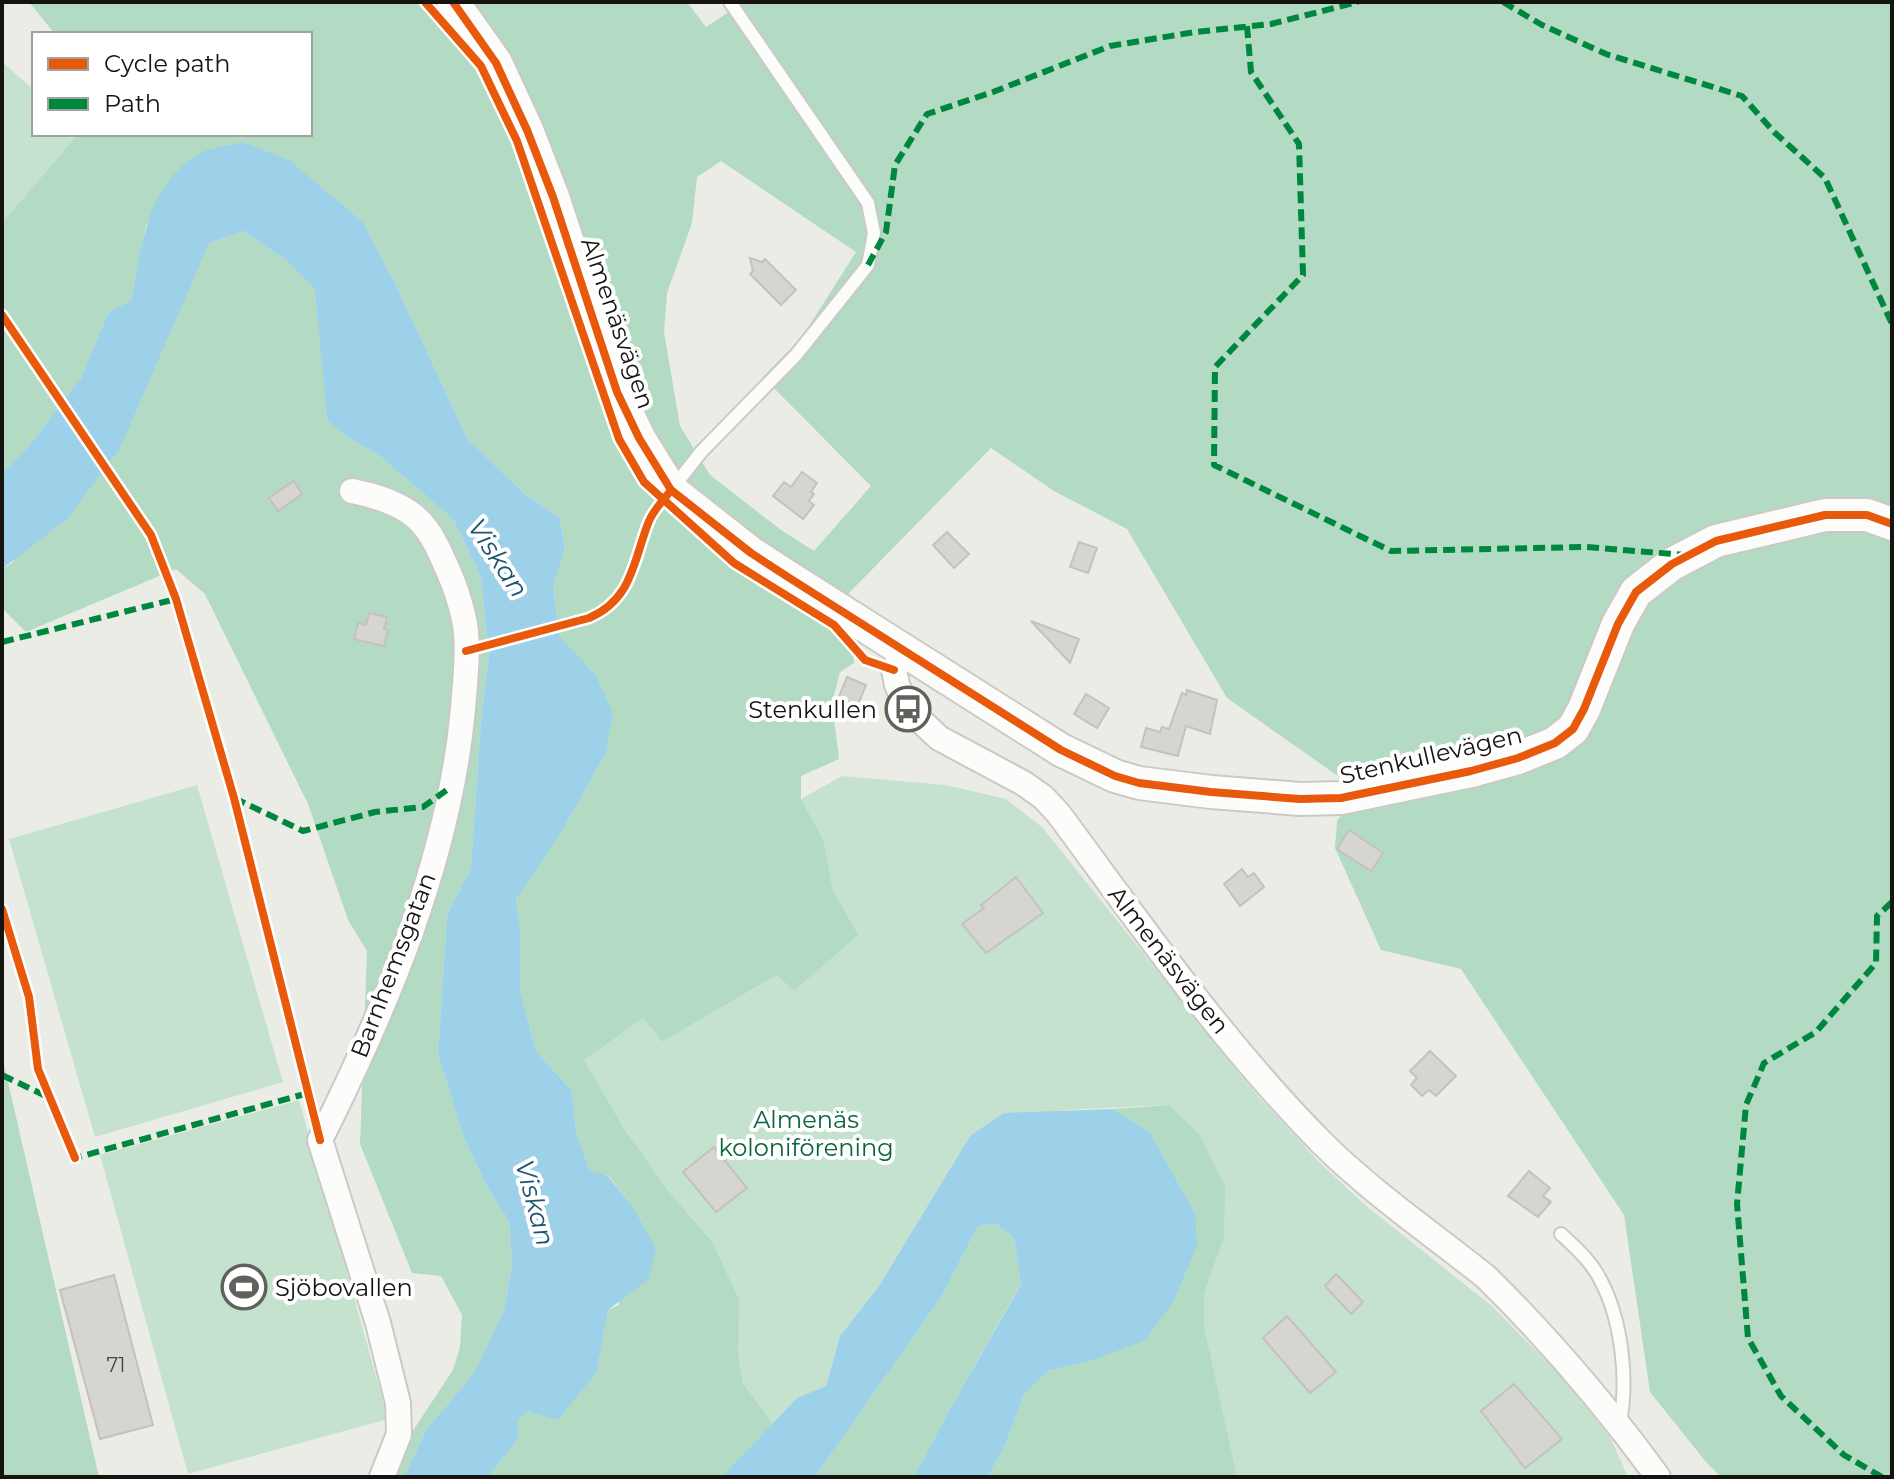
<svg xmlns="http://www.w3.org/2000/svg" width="1894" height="1479" viewBox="0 0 1894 1479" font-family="Montserrat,sans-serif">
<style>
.green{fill:#c5e2cf}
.forest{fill:#b3dac3;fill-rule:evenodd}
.water{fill:#9dd0e9}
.building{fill:#d6d5d1;stroke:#c3c2bf;stroke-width:2}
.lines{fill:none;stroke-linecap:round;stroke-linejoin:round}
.lane-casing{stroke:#cac9c5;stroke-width:16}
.street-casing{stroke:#cac9c5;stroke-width:28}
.secondary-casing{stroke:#cac9c5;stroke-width:36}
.lane{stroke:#fcfcfb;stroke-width:12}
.street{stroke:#fcfcfb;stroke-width:24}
.secondary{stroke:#fcfcfb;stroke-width:32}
.quiet{stroke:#00873e;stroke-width:6;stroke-dasharray:12 6;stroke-linecap:butt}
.cycleway-casing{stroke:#fff;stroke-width:13}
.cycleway{stroke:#e8590c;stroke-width:8}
.labels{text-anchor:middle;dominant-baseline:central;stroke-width:8;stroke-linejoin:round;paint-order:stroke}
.number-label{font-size:20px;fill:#464542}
.street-label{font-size:24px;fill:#151411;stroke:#fff}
.poi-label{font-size:24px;fill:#151411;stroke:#fff;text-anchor:end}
.park-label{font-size:24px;fill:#0b633f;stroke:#fff}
.water-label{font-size:26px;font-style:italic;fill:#1d5570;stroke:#fff}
</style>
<rect width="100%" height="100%" fill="#ecece7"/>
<path class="green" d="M2 62 34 90V134H78L2 223Z
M842 776 946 785 1006 799 1043 828 1255 1093 1320 1163 1365 1205 1493 1307 1558 1373 1610 1437 1628 1477H1237L1203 1327 1204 1294 1224 1238 1169 1105 1065 1110 970 1136 879 1286 840 1336 826 1386 797 1398 773 1424 743 1383 738 1353V1300L713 1243 667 1189 623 1127 583 1060 643 1018 662 1042 777 975 857 935 833 890 823 839 801 799Z
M197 785 283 1082 95 1137 9 839Z
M299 1100 388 1419 188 1474 100 1155Z"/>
<path class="forest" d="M29 2H687L706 27 744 2H1892V507L1665 550C1611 586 1604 617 1582 675 1576 689 1571 707 1561 719 1538 745 1392 775 1352 786L1227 698 1127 529 1054 491 991 448 849 593 829 623 853 653 854 663 840 672 832 703 839 759 801 776V799L823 839 833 890 858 935 794 991 777 975 662 1042 643 1018 584 1060 623 1127 667 1189 713 1243 739 1300 738 1353 743 1383 773 1424 722 1477H488L518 1439V1420L527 1411 558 1419 597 1372 608 1310 619 1305 631 1204 608 1175 590 1172 576 1132 572 1091 536 1051 520 991V926L516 900 562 831 606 753 595 674 560 639 553 587 565 549 560 518 524 493 468 440 395 283 363 222 288 160 243 142 146 225 131 301 109 313 81 378 29 446 2 474V223L78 134H310V34H55ZM721 161 856 252 802 337 763 377 871 486 814 551 781 530 710 475 680 426 664 332 667 293 692 223 697 177Z
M243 231 287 261 316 289 327 420 343 434 380 456 453 519 481 577 489 655 481 720 471 868 447 915 438 1054 464 1138 487 1187 509 1221 512 1263 504 1310 474 1373 426 1430 404 1477H394L404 1444 453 1370 460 1347 462 1315 441 1276 412 1273 360 1144 367 951 348 920 308 804 205 594 176 569 26 632 2 608V569L12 563 174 319 209 243Z
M1864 530 1892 539V1477H1721L1706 1462 1650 1392 1624 1215 1461 969 1381 950 1335 848 1337 821 1342 814 1563 756 1585 739 1598 716 1633 630 1648 602 1680 577 1721 556 1826 531Z
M2 1056 99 1477H2Z
M1169 1105 1200 1135 1225 1187 1224 1238 1204 1294V1327L1237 1477H988L1006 1443 1024 1394 1050 1370 1091 1361 1195 1213 1150 1132 1113 1109Z
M997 1224 1014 1238 1021 1283 945 1418 914 1477H815L942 1296 978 1226Z"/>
<path class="water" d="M243 142 289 160 363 222 395 283 468 440 524 493 560 518 565 549 553 587 560 638 595 674 613 713 606 753 562 831 516 900 520 926V991L536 1051 572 1091 576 1132 590 1171 607 1175 631 1204 656 1249 649 1279 608 1310 597 1372 558 1420 527 1411 518 1420V1439L488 1477H404L426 1430 474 1373 504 1310 512 1263 509 1221 487 1187 464 1138 438 1054 447 915 471 868 481 720 489 655 481 577 453 519 380 456 343 434 327 420 315 289 287 261 243 231 209 243 120 448 68 518 2 569V474L29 446 81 378 109 312 131 301C142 247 145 191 195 156 207 148 229 146 243 142Z
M1113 1109 1150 1132 1195 1213 1197 1246 1173 1302 1145 1340 1091 1361 1050 1370 1024 1394 1006 1443 988 1477H914L945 1418 1021 1284 1014 1238 997 1224 978 1226 942 1296 815 1477H722L797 1398 826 1386 840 1336 879 1286 970 1136 1004 1113Z"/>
<path class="building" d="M750 258 762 262 765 259 796 290 781 305 750 274 753 271Z
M802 472 817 483 811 492 814 494 809 501 814 505 803 519 773 496 784 482 791 487Z
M294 481 302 494 278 511 269 498Z
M947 532 969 554 954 568 933 545Z
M1079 542 1097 548 1088 573 1070 567Z
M369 613 387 617 384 629 388 630 384 646 354 639 358 623 366 625Z
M1031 621 1079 639 1070 663Z
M847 677 866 685 857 707 838 699Z
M1187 690 1217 700 1210 734 1186 726 1178 756 1141 747 1146 728 1160 732 1162 727 1169 729 1182 693 1186 695Z
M1086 694 1109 708 1097 728 1074 714Z
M1349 830 1383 853 1371 871 1337 849Z
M1242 869 1248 877 1254 873 1264 887 1240 906 1224 884Z
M1016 877 1043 913 986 953 962 924 984 908 981 905Z
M1430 1051 1456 1076 1436 1096 1429 1090 1422 1096 1411 1085 1417 1078 1410 1071Z
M714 1147 747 1188 716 1212 683 1172Z
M1529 1171 1550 1188 1543 1196 1551 1202 1538 1217 1508 1196Z
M1336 1274 1363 1302 1351 1314 1325 1286Z
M114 1275 153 1425 100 1439 60 1290Z
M1287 1316 1336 1372 1310 1393 1263 1338Z
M1514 1384 1562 1439 1525 1468 1481 1411Z"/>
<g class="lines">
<g class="lane-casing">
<path id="lane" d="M672 489 701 452 796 355 868 265 874 233 868 203 730 2
M1561 1234C1576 1248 1592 1262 1601 1281 1622 1321 1629 1383 1619 1426"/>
</g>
<g class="street-casing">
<path id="street" d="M352 491C372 495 391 500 409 512 428 525 437 545 446 566 455 585 461 603 465 624 469 651 465 681 463 709 449 860 387 1006 320 1140L378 1323 398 1403 399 1434 382 1477
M903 649 894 670 897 685 908 709 939 738 1023 783 1043 797 1058 813C1141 925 1222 1042 1321 1142 1371 1192 1431 1233 1486 1277 1549 1339 1606 1406 1658 1477"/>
</g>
<g class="secondary-casing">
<path id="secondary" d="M453 2 496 63 527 130 553 197 617 392 639 438 671 490 751 553 791 579 1061 750 1115 776 1139 783 1211 792 1300 799 1341 798 1471 771 1518 758 1555 743 1573 729 1584 709 1618 624 1636 592 1672 564 1716 541 1825 515H1867L1892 524"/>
</g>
<use href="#lane" class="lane"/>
<use href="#street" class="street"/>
<use href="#secondary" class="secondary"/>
<path class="quiet" d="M1503 2 1542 25 1606 54 1742 96 1774 132 1825 178 1892 324
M1247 26 1251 72 1299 144 1303 275 1215 367 1214 465 1391 551 1587 547 1685 555
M868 265 886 232 895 165 927 114 993 92 1110 46 1195 32 1271 24 1358 2
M2 642 176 599
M234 798 303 831 375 812 423 807 451 787
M2 1075 48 1097
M74 1153 75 1158 308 1093
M1882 1477 1844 1455 1781 1396 1748 1338 1737 1204 1746 1105 1764 1063 1816 1032 1876 963 1877 916 1892 902"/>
<g class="cycleway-casing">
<path id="cycleway" d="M425 2 481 66 517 141 619 439 644 482 734 563 834 625 865 660 894 670
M453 2 496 63 527 130 553 197 617 392 639 438 671 490 751 553 791 579 1061 750 1115 776 1139 783 1211 792 1300 799 1341 798 1471 771 1518 758 1555 743 1573 729 1584 709 1618 624 1636 592 1672 564 1716 541 1825 515H1867L1892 524
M2 315 151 535 176 599 234 798 320 1140
M466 651 589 618C633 599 633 561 649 521 654 509 664 500 671 490
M2 909 29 997 38 1069 75 1158"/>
</g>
<use href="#cycleway" class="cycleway"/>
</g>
<defs>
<g id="bus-ring" transform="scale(2.3)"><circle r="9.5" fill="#fff" stroke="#60605c" stroke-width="1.5"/><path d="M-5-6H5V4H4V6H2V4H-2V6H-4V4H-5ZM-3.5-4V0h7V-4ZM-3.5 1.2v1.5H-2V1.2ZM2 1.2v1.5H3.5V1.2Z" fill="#60605c"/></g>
<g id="stadium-ring" transform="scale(2.3)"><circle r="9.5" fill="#fff" stroke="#60605c" stroke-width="1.5"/><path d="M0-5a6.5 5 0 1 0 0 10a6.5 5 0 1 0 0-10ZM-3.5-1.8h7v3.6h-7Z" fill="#60605c"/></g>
</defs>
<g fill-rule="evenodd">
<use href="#bus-ring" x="908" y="709"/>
<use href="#stadium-ring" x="244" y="1287"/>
</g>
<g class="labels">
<g class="number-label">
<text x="116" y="1365">71</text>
</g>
<g class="street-label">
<text transform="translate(618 323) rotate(71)">Almenäsvägen</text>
<text transform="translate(1431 755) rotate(-13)">Stenkullevägen</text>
<text transform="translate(1169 960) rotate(52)">Almenäsvägen</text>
<text transform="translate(393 965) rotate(-69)">Barnhemsgatan</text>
</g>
<g class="poi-label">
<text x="877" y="709">Stenkullen</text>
<text x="275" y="1287" text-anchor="start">Sjöbovallen</text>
</g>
<g class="park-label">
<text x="806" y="1119">Almenäs<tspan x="806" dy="28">koloniförening</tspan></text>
</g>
<g class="water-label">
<text transform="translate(498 558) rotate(57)">Viskan</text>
<text transform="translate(535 1203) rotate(75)">Viskan</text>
</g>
</g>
<rect width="1894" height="1479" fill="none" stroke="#151411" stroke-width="8"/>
<rect x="32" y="32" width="280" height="104" fill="#ffffff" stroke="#a1a1a0" stroke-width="2"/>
<rect x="48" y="58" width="40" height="12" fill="#e8590c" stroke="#a1a1a0" stroke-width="2"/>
<text x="104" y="72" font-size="24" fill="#151411">Cycle path</text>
<rect x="48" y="98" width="40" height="12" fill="#00873e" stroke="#a1a1a0" stroke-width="2"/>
<text x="104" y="112" font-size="24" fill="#151411">Path</text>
</svg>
